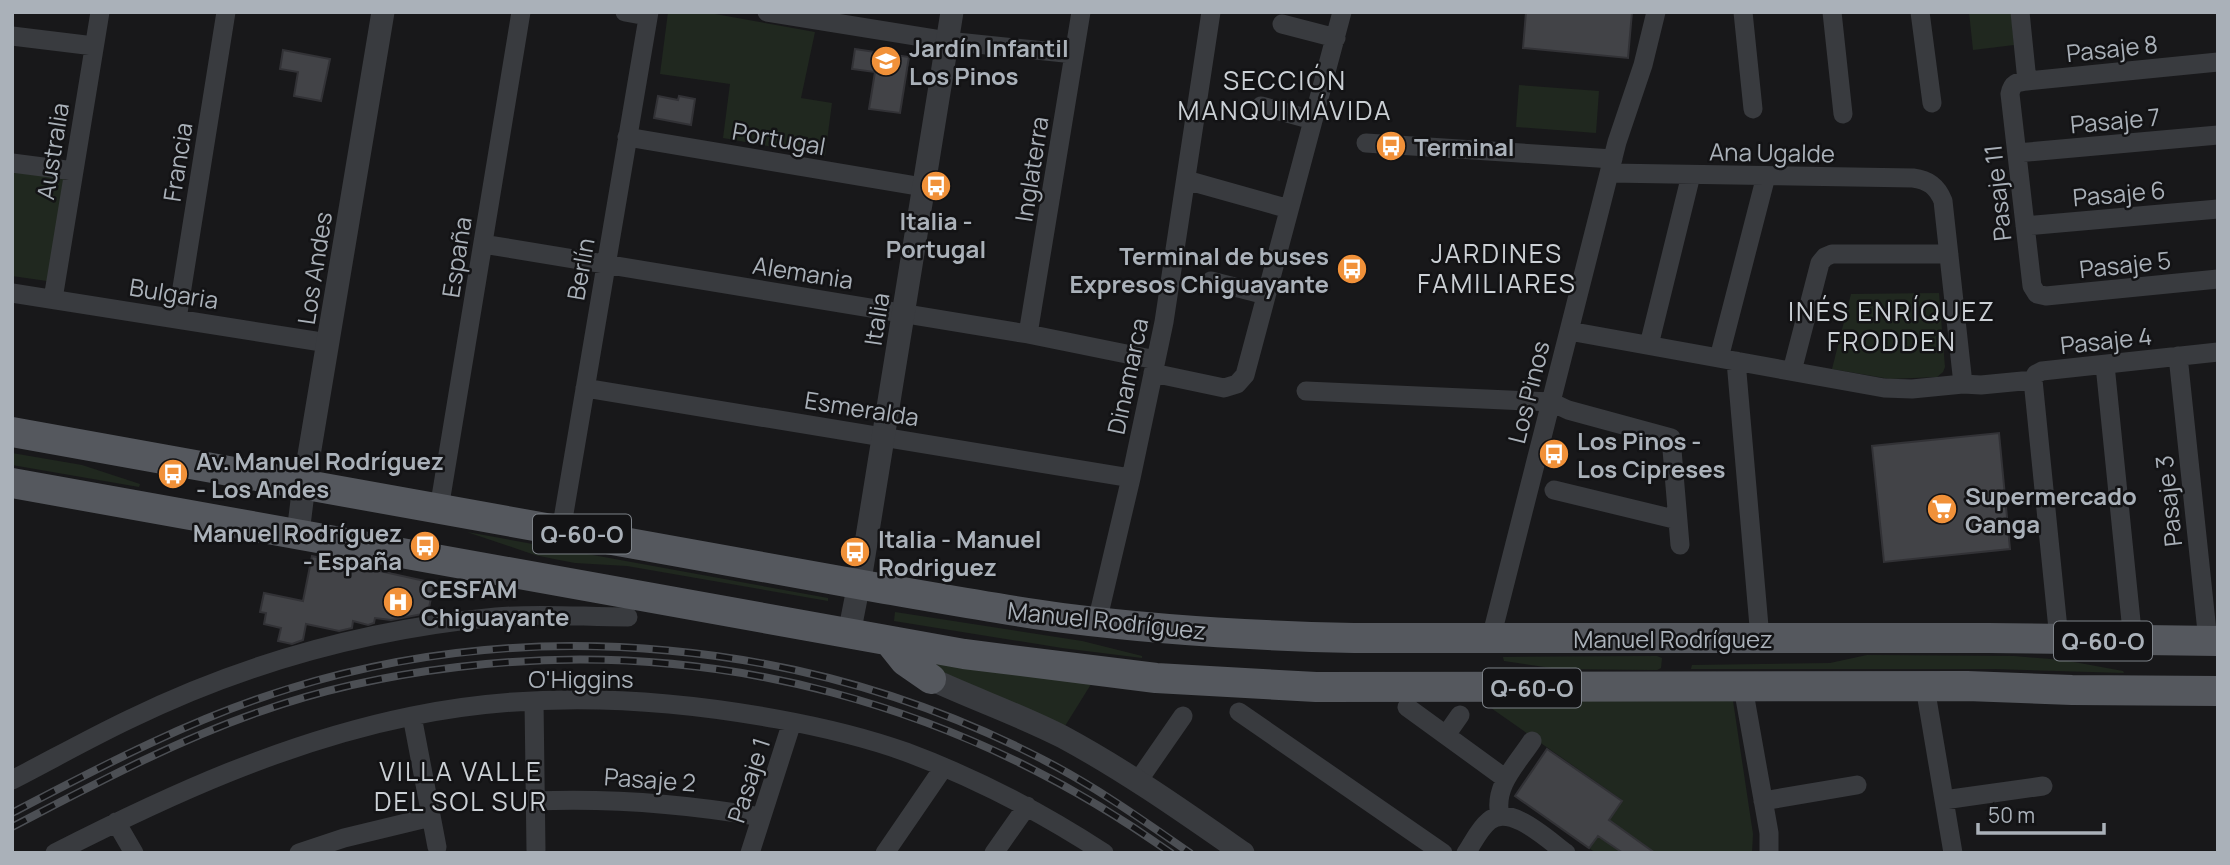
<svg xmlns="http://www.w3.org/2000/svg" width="2230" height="865" viewBox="0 0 2230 865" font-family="Manrope,sans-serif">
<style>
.green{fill:#20281f}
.building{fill:#424347;stroke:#323236;stroke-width:2}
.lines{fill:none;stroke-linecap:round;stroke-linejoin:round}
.minor{stroke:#393b3f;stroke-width:19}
.tertiary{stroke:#393b3f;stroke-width:23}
.primary{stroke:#55585e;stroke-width:30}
.rail-casing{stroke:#4c4f54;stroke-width:8}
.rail{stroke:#131315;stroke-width:5;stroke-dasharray:16;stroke-linecap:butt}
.labels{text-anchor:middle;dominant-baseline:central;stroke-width:5;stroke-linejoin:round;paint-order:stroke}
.shield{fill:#131315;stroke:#7d8288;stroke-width:2}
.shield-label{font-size:23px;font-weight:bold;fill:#aab1b9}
.poi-label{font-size:24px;font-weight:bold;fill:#aab1b9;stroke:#131315;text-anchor:start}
.street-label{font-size:24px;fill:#aab1b9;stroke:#131315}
.neighbourhood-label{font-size:26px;letter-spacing:2px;fill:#cbd0d5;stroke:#131315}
</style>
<rect width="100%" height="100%" fill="#18181a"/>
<path class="green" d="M668 12H704L815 32 801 98 832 103 825 156 723 138 730 84 660 74Z
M1969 12H2011L2014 45 1973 50Z
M1519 85 1599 91 1596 133 1516 127Z
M12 171 65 178 47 281 12 276Z
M1939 293 1945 367 1943 372 1937 377 1890 379 1832 369 1851 294Z
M12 453 82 465 140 484 139 487 12 465Z
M467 532 828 598V601L627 566 575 563 554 559 535 555Z
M895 612 1082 641 1142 656V658L1062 648 894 621Z
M1867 655 2014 656 2063 660 2123 671 2124 673 1995 669H1691L1692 665 1830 663Z
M1657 656 1662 658 1661 668 1657 670 1558 669 1504 661 1503 657Z
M906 657 1093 681 1065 726Z
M1481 701H1733L1753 834 1752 853H1596L1589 848 1622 800Z"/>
<path class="building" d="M1526 12H1632L1628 58 1523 48Z
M855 49 909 57 900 113 869 109 875 72 852 69Z
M283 50 330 59 321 101 294 96 298 72 280 69Z
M658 96 678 100 679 96 695 99 691 125 654 118Z
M1999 433 2010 549 1884 562 1872 446Z
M312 556 434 583 428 613 391 620 375 618 374 623 368 625 353 621 352 628 339 631 306 624 303 640 292 644 278 641 281 628 264 624 266 613 260 612 264 593 303 601Z
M1547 749 1622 801 1609 820 1655 853H1623L1598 836 1589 848 1515 796Z"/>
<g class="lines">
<path class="minor" d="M625 12 647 16
M767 12 947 41 1074 54
M1743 12 1753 109
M1832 12 1843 114
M1920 12 1932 103
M2020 12 2027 81
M1282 24 1336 38
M12 36 94 46
M2218 62 2027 81C2017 82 2012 83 2010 94L2032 286 2037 294 2046 296 2218 279
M1261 106 1313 120
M627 137 923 187
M1366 143 1613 159
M2017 153 2218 135
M12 163 74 171
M1609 173 1913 178C1928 180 1937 186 1943 201L1963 384
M1186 180 1289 209
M2025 226 2218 209
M483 244 1028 334 1156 360
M1211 281 1266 295
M12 293 328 343
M53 299 100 12
M177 319 226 12
M1569 331 1884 388 1912 389 1963 384 1981 385 2033 380 2036 374 2042 371 2218 352
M1028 334 1081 12
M1649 345 1691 175
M2178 356 2208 641
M1719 358 1766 176
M1736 361 1760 638
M2105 365 2133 641
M1792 371 1820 263 1825 257 1832 254H1949
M1153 373 1224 388 1237 384 1245 375 1342 12
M2033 380 2058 629 2065 640
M585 388 1131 478
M1306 391 1551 402 1568 410 1671 438 1680 545
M1554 490 1678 520
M439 509 521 12
M561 531 649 12
M1097 622 1131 478 1164 322 1211 12
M1491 638 1617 142 1643 65 1656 12
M1743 687 1769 833V853
M1925 687 1953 853
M534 701 536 850
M1407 707 1506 779
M1239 712 1443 853
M412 716 437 847
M1446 735 1460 715
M12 780C51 760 90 738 130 719 245 663 369 629 496 617 539 613 584 617 628 617
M1138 781 1183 716
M1944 800 2043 786
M535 801C612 798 686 804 761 817
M1763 801 1857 785
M1500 816C1493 786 1517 764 1532 741
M116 822 134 853
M55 853C171 794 285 742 412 716 532 691 657 697 777 719 821 727 864 737 906 752 976 778 1041 812 1104 853
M299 853 344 838 431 817
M750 853 792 722
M885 853 944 767
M994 853 1027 806
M1466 853C1473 843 1479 829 1489 821 1510 803 1548 840 1566 853"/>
<path class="tertiary" d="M298 533 304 485 383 12
M849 634 862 568 952 12
M931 679C974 699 1020 715 1063 737 1126 771 1184 812 1243 853"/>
<path class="primary" d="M12 432 885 589C944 599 1003 610 1063 618 1159 630 1257 636 1354 638H1988L2218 641
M12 483 964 654 1156 678 1316 687 1967 686 2072 690 2218 691
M889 641 905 661 931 679"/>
<g class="rail-casing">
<path id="rail" d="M12 813C102 766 191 719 288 689 532 613 808 640 1036 756 1090 783 1140 818 1190 853
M12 827C93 785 173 742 259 712 323 689 390 675 458 667 714 636 961 704 1171 853"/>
</g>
<use href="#rail" class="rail"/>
</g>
<defs>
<g id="school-disc" transform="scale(1.575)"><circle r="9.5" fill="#f19139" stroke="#131315"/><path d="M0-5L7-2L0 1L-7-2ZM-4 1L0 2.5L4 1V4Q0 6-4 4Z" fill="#fff"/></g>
<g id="bus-disc" transform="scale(1.575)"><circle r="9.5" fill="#f19139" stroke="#131315"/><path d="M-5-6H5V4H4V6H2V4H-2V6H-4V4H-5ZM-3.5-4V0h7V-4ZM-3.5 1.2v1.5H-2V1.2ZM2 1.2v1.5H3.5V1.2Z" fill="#fff"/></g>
<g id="supermarket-disc" transform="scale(1.575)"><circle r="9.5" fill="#f19139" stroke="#131315"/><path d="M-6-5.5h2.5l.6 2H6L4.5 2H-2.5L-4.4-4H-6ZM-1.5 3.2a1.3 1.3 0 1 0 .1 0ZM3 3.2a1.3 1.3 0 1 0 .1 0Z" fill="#fff"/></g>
<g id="hospital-disc" transform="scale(1.575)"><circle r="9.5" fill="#f19139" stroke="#131315"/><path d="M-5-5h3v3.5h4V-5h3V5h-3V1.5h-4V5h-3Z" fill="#fff"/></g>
</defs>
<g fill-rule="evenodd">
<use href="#school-disc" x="886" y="61"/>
<use href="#bus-disc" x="1391" y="146"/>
<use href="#bus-disc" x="936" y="186"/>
<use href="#bus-disc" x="1352" y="269"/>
<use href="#bus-disc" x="1554" y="454"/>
<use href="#bus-disc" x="173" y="474"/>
<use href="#supermarket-disc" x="1942" y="509"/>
<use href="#bus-disc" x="425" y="546"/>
<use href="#bus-disc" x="855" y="552"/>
<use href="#hospital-disc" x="398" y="602"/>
</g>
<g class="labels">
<g class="shield">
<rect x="533" y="514.5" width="98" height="39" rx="5"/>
<rect x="2054" y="621.5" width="98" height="39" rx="5"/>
<rect x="1483" y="668.5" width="98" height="39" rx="5"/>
</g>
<g class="shield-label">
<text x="582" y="534">Q-60-O</text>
<text x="2103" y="641">Q-60-O</text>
<text x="1532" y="688">Q-60-O</text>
</g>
<g class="poi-label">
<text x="909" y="47">Jardín Infantil<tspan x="909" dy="28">Los Pinos</tspan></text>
<text x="1414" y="146">Terminal</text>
<text x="936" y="220" text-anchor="middle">Italia -<tspan x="936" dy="28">Portugal</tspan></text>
<text x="1329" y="255" text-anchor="end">Terminal de buses<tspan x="1329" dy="28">Expresos Chiguayante</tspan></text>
<text x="1577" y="440">Los Pinos -<tspan x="1577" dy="28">Los Cipreses</tspan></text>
<text x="196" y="460">Av. Manuel Rodríguez<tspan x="196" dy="28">- Los Andes</tspan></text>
<text x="1965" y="495">Supermercado<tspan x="1965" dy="28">Ganga</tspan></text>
<text x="402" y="532" text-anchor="end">Manuel Rodríguez<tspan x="402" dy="28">- España</tspan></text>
<text x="878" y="538">Italia - Manuel<tspan x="878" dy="28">Rodriguez</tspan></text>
<text x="421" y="588">CESFAM<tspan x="421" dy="28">Chiguayante</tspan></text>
</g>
<g class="street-label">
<text transform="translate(2112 48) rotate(-6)">Pasaje 8</text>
<text transform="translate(2115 120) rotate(-5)">Pasaje 7</text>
<text transform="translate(779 138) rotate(10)">Portugal</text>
<text transform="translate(52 151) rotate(-81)">Australia</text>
<text transform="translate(1772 152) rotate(1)">Ana Ugalde</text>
<text transform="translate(177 162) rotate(-81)">Francia</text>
<text transform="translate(1031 169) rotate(-81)">Inglaterra</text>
<text transform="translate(1997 193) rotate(-96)">Pasaje 11</text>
<text transform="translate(2119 193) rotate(-5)">Pasaje 6</text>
<text transform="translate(456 257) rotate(-81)">España</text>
<text transform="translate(2125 264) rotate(-6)">Pasaje 5</text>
<text transform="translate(314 268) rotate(-81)">Los Andes</text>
<text transform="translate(580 269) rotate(-80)">Berlín</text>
<text transform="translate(803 272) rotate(9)">Alemania</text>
<text transform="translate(174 293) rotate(9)">Bulgaria</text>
<text transform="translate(876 319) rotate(-81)">Italia</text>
<text transform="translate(2106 340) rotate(-6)">Pasaje 4</text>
<text transform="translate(1127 376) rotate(-78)">Dinamarca</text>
<text transform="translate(1528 392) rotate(-76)">Los Pinos</text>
<text transform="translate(862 408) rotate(9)">Esmeralda</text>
<text transform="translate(2168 501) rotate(-96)">Pasaje 3</text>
<text transform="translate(1107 620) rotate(6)">Manuel Rodríguez</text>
<text x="1673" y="638">Manuel Rodríguez</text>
<text x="581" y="678">O'Higgins</text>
<text transform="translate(650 779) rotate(4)">Pasaje 2</text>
<text transform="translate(748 780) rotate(-72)">Pasaje 1</text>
</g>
<g class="neighbourhood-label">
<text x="1285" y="80">SECCIÓN<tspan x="1285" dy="30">MANQUIMÁVIDA</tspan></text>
<text x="1497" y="253">JARDINES<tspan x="1497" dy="30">FAMILIARES</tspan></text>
<text x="1892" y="311">INÉS ENRÍQUEZ<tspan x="1892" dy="30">FRODDEN</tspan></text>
<text x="461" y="771">VILLA VALLE<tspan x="461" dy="30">DEL SOL SUR</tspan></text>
</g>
</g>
<rect width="2230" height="865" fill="none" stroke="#aab1b9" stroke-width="28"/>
<path d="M1978 823v10h126v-10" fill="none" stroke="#aab1b9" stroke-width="3.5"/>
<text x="1988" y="823" font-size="21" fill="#aab1b9" stroke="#131315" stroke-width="5" paint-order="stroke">50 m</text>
</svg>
